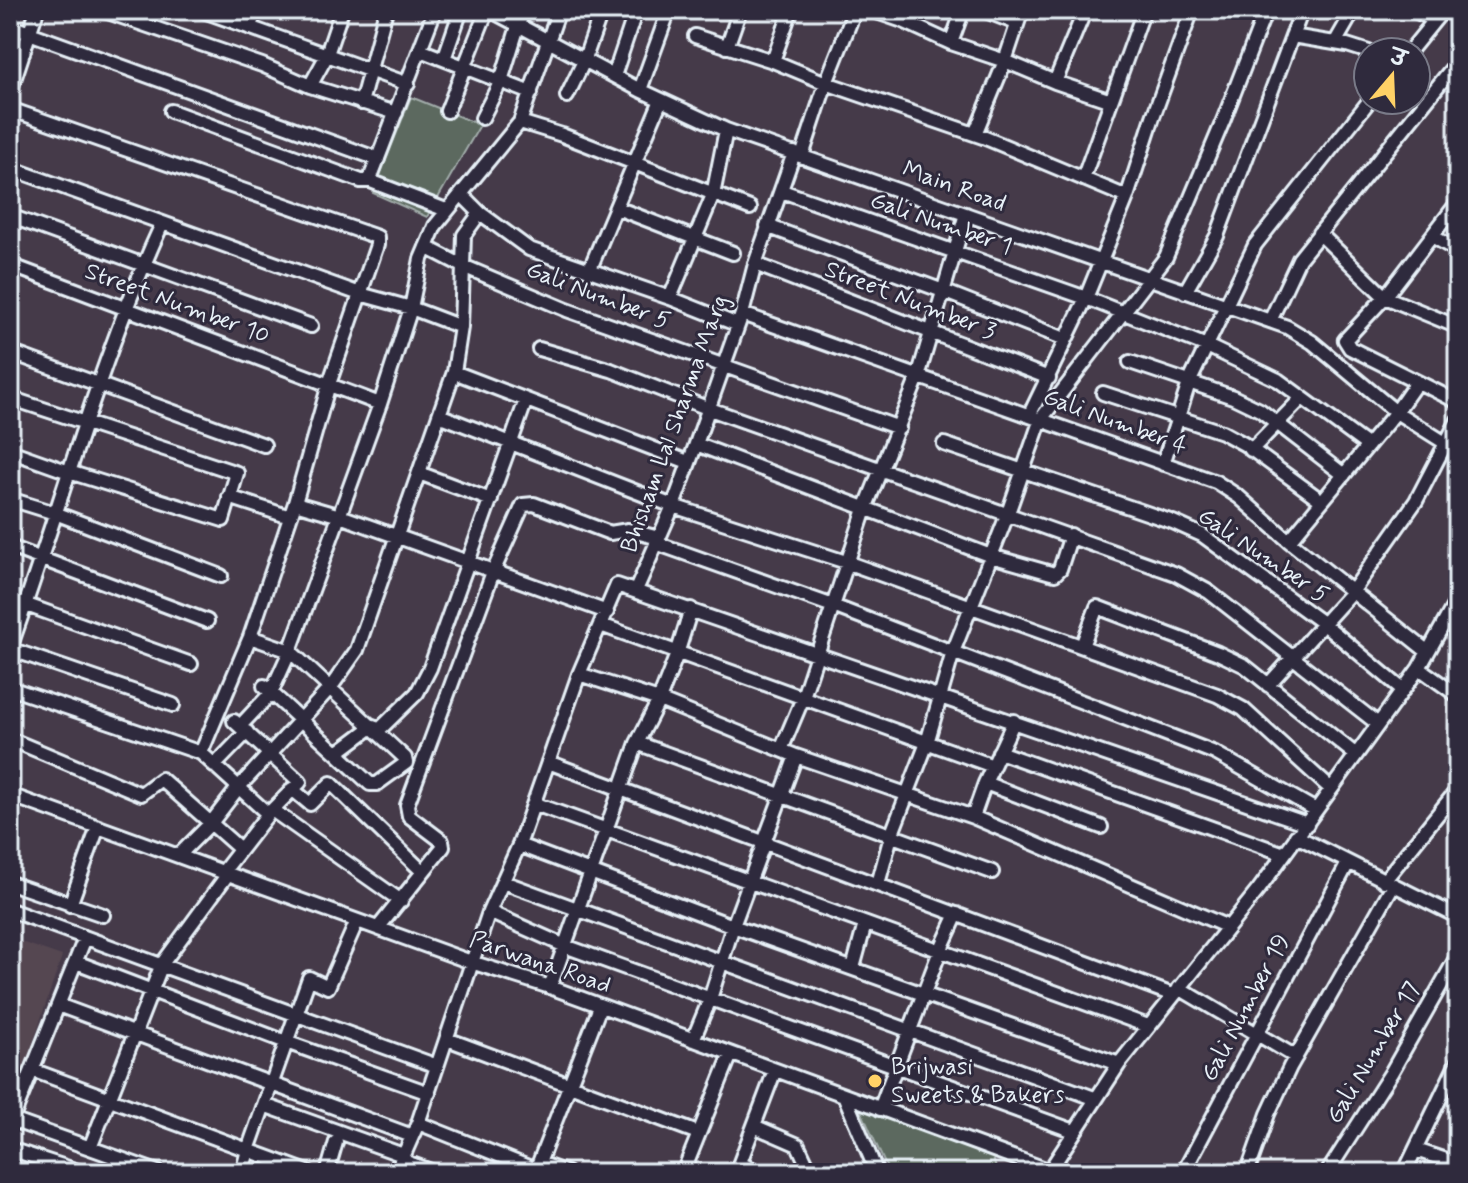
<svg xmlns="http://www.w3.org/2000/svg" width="1468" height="1183" viewBox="0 0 1468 1183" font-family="Mynerve,'Playpen Sans Deva',sans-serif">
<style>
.built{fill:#544651}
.green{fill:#5b695e;stroke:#a2adab;stroke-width:2}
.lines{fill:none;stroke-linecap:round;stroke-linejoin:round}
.street-casing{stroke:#e8f1f8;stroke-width:18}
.street{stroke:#2f2a3d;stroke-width:12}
.poi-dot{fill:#ffd166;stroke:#2f2a3d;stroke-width:3}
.labels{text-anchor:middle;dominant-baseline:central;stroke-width:6;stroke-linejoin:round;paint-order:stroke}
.street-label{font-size:24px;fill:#e8f1f8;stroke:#2f2a3d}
.poi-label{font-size:24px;fill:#e8f1f8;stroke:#2f2a3d;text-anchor:start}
</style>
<rect width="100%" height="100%" fill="#453a49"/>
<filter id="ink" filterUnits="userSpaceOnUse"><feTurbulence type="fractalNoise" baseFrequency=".0125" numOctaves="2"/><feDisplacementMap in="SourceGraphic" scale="16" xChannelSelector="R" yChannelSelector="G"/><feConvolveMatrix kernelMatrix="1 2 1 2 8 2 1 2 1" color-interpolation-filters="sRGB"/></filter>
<g filter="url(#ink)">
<path class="built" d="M10 938 62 956 10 1111Z"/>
<path class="green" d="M411 97 480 125 427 217 373 193Z
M859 1106 992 1153 997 1173H889Z"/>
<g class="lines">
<g class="street-casing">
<path id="street" d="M102 10 262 65 310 86 396 113
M201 10 408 84
M435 10 370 179 373 182 446 210
M490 10 640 90 726 130 1287 327 1312 342 1396 412 1458 451
M871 10 903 21 907 10
M983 10 1016 23
M1413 10 1435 20
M903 21 951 43 1005 61 1055 82 1111 101
M10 26 378 159
M250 28 255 10
M695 36 773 61 826 83 983 137 1127 197
M1292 36 1347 45 1369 52
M951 43 963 10
M1335 43 1354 10
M727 47 740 10
M420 50 531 93
M1409 52 1443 10
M444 59 461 10
M773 61 791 10
M614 76 636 10
M1055 82 1085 10
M310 86 326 57 342 10
M640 90 669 10
M10 92 37 10
M567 96 584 61 602 10
M361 103 386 10
M10 109 377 237V245L329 384 295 503 340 516 607 612
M171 111 361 181H371
M447 111 487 10
M482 118 501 81 523 10
M520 122 562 135 750 208
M975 134 1005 61 1022 10
M802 156 826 83 855 10
M10 168 360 294 411 308 461 327
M1083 179 1144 10
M782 191 1086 298 1207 346 1278 380 1368 446
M1458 202 1385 297 1345 340 1350 348 1458 402
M617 208 733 253
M480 213 529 249 670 298 738 325
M10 216 311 326
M767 226 943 291 1065 339
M1319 233 1385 297 1458 327
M1432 236 1458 251
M426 247 463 266 567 310 899 428
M755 264 1049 378
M10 265 380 404
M589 271 661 100
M1185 292 1217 236 1302 10
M670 298 713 195 726 130
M742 314 1216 482 1239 497 1289 541 1428 652
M1270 321 1299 259 1458 61
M539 349 611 370 707 408 1176 574 1209 592 1378 724
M10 352 264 445
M1130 362 1233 397 1260 410 1344 475
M454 372 688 462
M1103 393 1222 432 1244 444 1322 501
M10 398 237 473 223 520 69 472 10 451
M1030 414 1086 298 1127 197 1153 117 1192 10
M439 415 673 506 846 562 1217 695 1243 709 1331 789
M696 444 991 556 1051 573 1055 574 1060 569 1071 535
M944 444 1173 522 1202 535 1324 624 1403 690
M1251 450 1302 398
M1163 464 1189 383 1255 245 1370 100
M419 473 491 500
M229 497 290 517
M10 499 55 513 221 576
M1289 541 1396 412 1417 382
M656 543 833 606 1215 753 1316 810
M10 547 207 621
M636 590 673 506 696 444 742 314 755 264 794 153
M10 599 191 664
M601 625 993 766
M250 637 290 651 405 758 406 763 377 784H370L264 686
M1082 646 1097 607 1218 653 1245 666 1356 755
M10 648C61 507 99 360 162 224
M10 649 173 705
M1419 668 1458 696
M579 674 659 700 796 756 973 817 1228 927
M1268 685 1352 592 1416 501 1458 420
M10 688 201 753 268 814
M240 726 271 693 290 651 380 404 411 308 421 259 435 226 461 194
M378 731 417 693 430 668 526 400
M10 739 141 794 161 779 240 849
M637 743 992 872
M781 750 802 700 865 509 918 377 966 214
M999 752 1284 854
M201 753 250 637 295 503
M337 753 373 726
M548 762 1173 995
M214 766 247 732
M985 783 1101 827
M292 789 310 804 331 783 423 872
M10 795 471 962 550 987 1056 1173
M535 804 1148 1026
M272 810 401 901
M973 817 985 783 1014 721
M1296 836 1458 917
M519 845 733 926 1119 1064
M179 855 211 823 238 788 331 687 357 650 454 372 461 327 464 235 480 213 461 194 520 122 559 10
M223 872 268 814 300 782 234 721
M1384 881 1458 789
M503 882 1094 1098
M10 883 103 915
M878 884 891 836 927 743 953 652 1008 513 1041 419 1166 257 1223 121 1266 10
M70 905 98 827
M10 910 437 1066
M489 912 565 946 1074 1131
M378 928 443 847 442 841 409 816 407 805 493 572 523 505 534 504 610 533 628 530 659 538
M85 938 12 1120 160 1173
M76 962 286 1042 429 1093
M853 968 865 924
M550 987 637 743 659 700 677 654 691 609
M1179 988 1296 1057
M58 1005 412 1136
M447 1039 698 1133
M693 1040 710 999 733 926 796 756
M32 1070 310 1173
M844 1095 877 1173
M264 1105 403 1155
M880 1109 940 951 957 914
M418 1123 536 1170
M754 1126 798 1145 811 1173
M90 1148 162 964 228 874
M10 1149 84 1173
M1416 1150 1458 1164
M401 1160 436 1173
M539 1163 567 1173
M740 1163 759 1173
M242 1173 248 1150 309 978 328 987 357 921
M327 1173 336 1142
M396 1173 418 1123 489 912 519 845 579 674 617 585 1307 824
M535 1173 600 1007
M683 1173 731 1054
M736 1173 775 1070
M1048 1173 1119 1064 1259 889 1419 668 1458 598
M1183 1173 1348 863
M1247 1173 1268 1114 1290 1067 1393 885
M1327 1173 1391 1073 1458 955
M1404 1173 1458 1061"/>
</g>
<use href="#street" class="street"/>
</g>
</g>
<circle class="poi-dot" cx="875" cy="1081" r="8"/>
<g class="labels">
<g class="street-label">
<text transform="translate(954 187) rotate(20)">Main Road</text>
<text transform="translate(941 224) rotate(19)">Gali Number 1</text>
<text transform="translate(598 296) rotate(21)">Gali Number 5</text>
<text transform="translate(910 301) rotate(21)">Street Number 3</text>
<text transform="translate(177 304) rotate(20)">Street Number 10</text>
<text transform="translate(1115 422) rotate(20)">Gali Number 4</text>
<text transform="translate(675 424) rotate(-70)">Bhisham Lal Sharma Marg</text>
<text transform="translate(1263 556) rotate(34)">Gali Number 5</text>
<text transform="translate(540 963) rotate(19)">Parwana Road</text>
<text transform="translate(1246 1008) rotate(-62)">Gali Number 19</text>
<text transform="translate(1374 1053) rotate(-59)">Gali Number 17</text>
</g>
<g class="poi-label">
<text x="891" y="1067">Brijwasi<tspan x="891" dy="28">Sweets &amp; Bakers</tspan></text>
</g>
</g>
<rect width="1468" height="1183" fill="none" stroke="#2f2a3d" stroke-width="40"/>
<rect x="20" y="20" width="1428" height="1143" fill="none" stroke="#e8f1f8" stroke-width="3" filter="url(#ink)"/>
<g transform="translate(1392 76) rotate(19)"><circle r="38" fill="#2f2a3d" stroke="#797a88" stroke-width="2"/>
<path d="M0-6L14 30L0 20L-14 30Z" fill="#ffd166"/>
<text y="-12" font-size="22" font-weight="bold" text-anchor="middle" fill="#e8f1f8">उ</text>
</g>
</svg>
